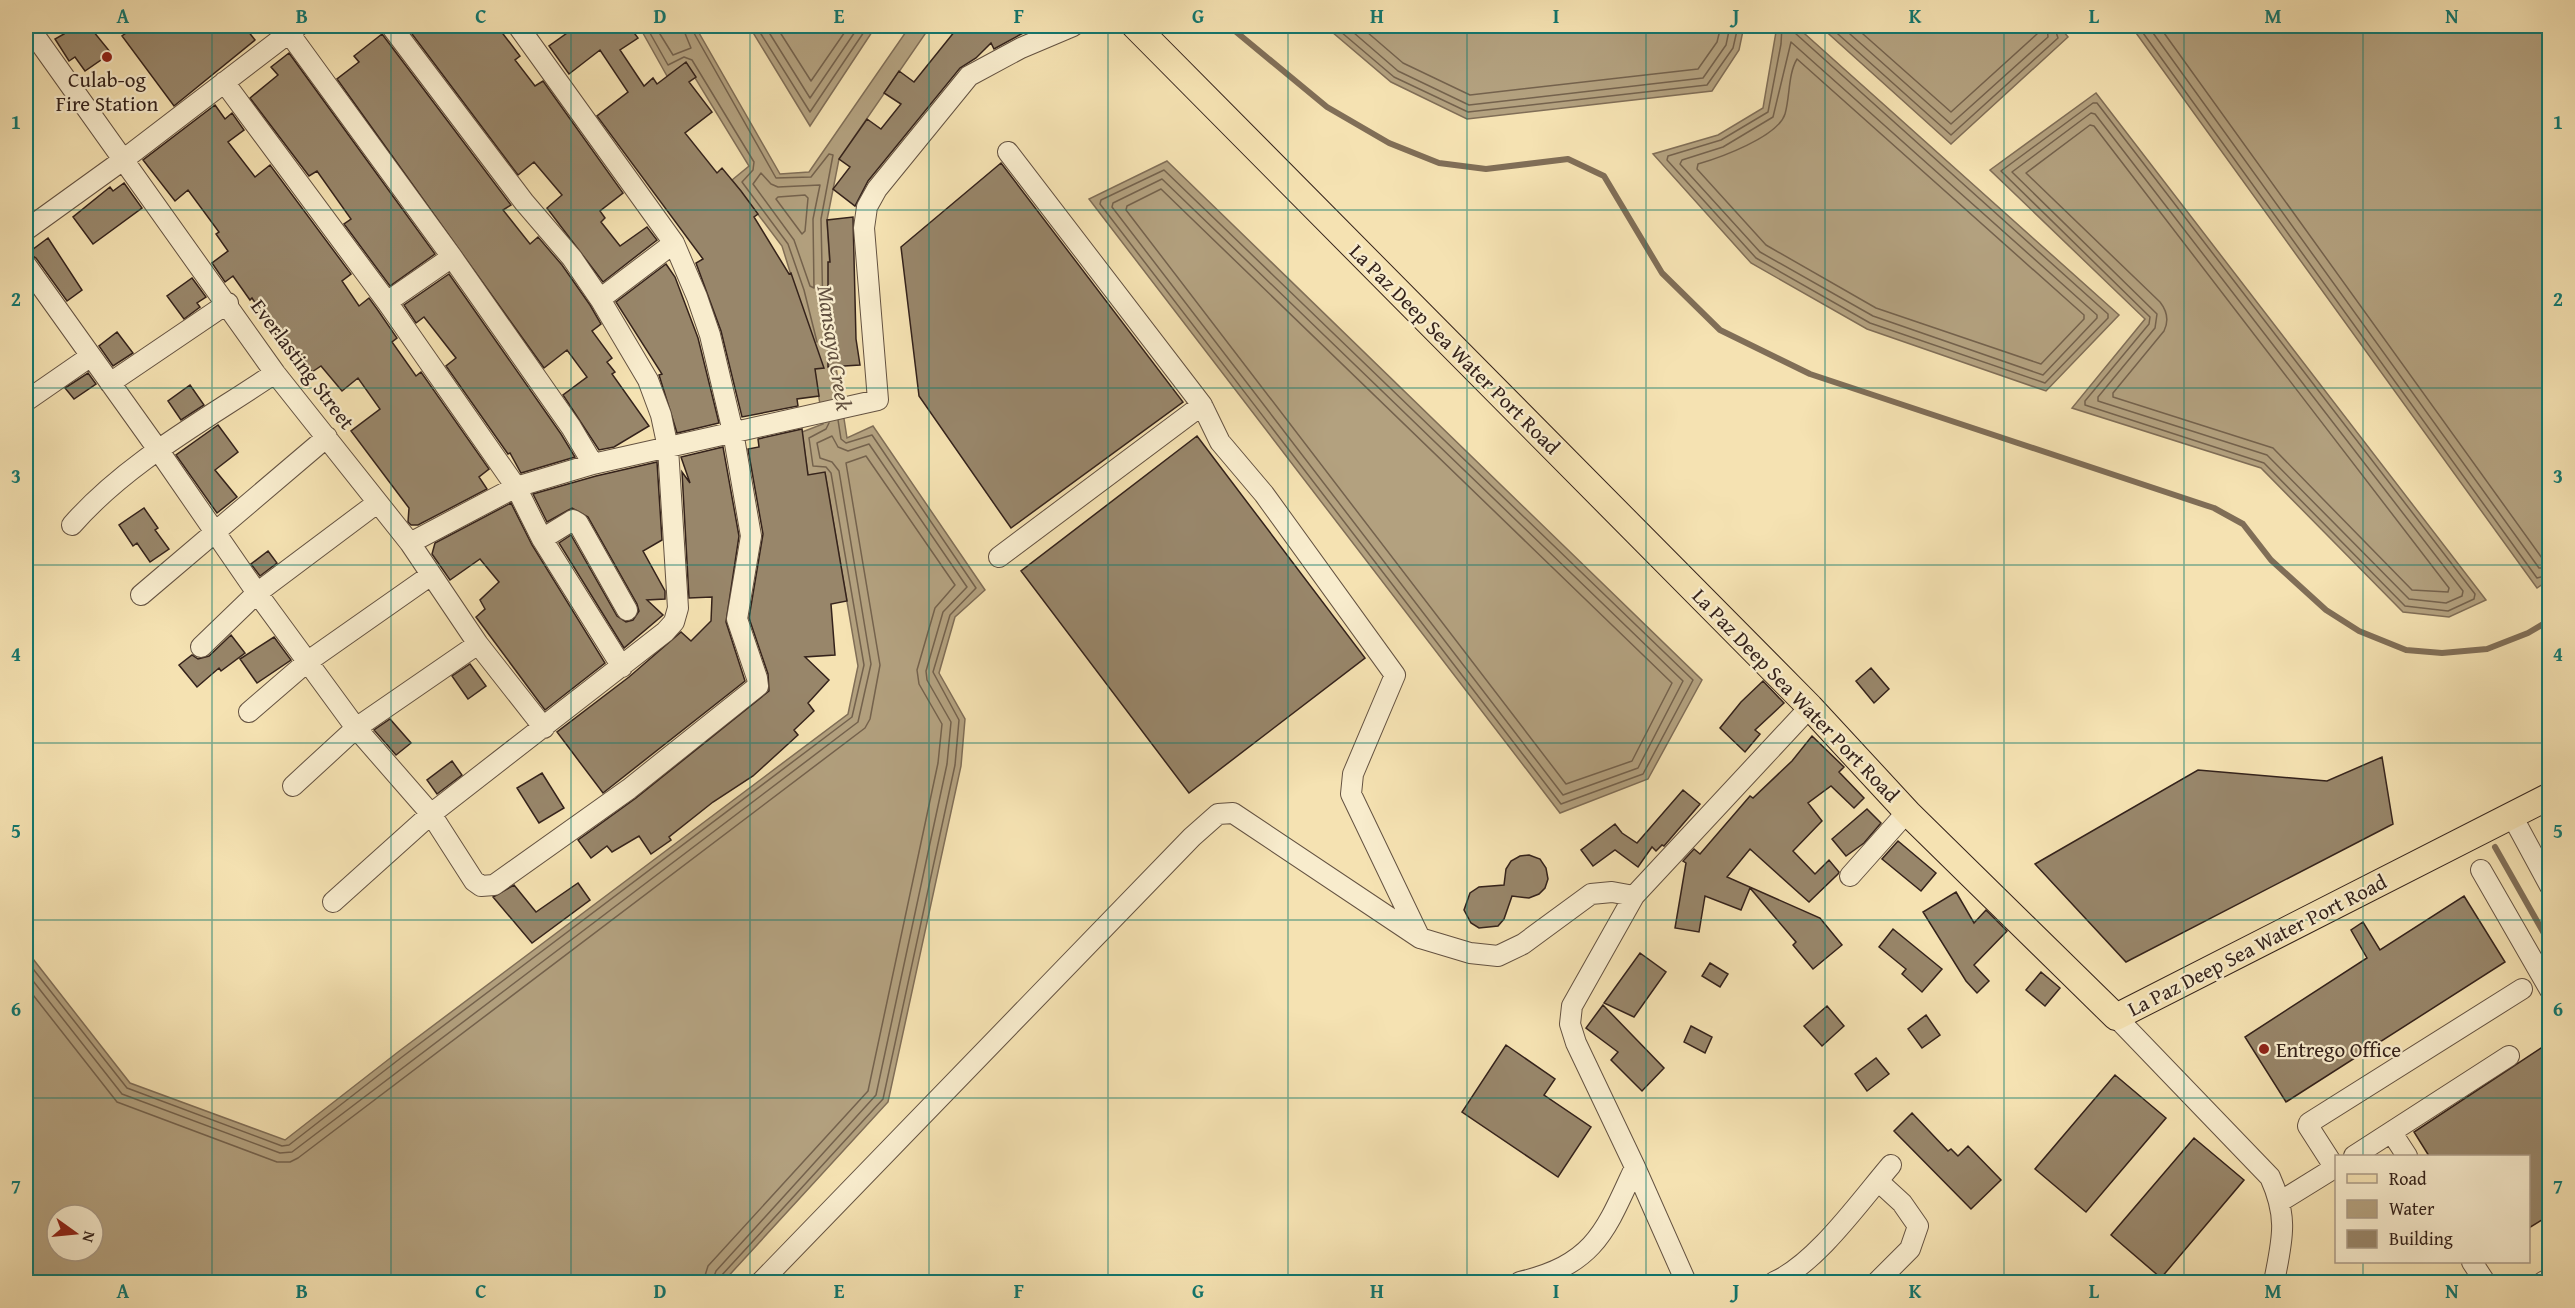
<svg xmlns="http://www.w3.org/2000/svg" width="2575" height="1308" viewBox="0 0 2575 1308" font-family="'Gentium Book Plus',serif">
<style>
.water{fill:#b3a17f;stroke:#806e57;stroke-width:1.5;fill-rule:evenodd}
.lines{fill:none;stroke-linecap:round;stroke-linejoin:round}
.shore{stroke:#74624d;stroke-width:1.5}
.stream{stroke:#806e57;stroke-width:6}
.building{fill:#98866a;stroke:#34221b;stroke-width:1.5}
.minor-casing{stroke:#645241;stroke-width:22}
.major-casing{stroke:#34221b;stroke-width:28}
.minor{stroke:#f8eccd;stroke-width:20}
.major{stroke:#f5e2b2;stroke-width:26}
.grid{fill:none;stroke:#0f766e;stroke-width:1.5;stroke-opacity:0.55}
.poi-dot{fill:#8f2418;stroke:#f8eccd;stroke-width:2}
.labels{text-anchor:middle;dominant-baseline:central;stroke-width:4.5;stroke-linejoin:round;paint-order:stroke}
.poi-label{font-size:21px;fill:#34221b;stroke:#f8eccd}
.street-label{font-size:21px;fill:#34221b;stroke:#f8eccd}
.water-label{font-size:22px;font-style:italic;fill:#604e3e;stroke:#f8eccd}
.neatline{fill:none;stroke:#0f766e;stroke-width:2}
.grid-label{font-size:20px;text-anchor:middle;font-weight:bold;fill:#0f766e}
</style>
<rect width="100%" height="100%" fill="#f5e2b2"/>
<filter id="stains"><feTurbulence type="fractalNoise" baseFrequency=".00333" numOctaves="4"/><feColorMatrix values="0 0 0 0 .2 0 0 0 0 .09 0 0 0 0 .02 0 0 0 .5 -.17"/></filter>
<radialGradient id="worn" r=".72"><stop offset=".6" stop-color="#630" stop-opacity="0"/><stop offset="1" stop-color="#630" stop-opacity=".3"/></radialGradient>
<path class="water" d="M639 26H695L780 174 809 172 910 26H937L927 31 839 159 827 220 836 367 847 438 873 426 985 590 955 617 939 673 965 719 961 766 888 1102 723 1282H26V950L130 1083 285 1140 398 1052 848 714 858 666 825 473 808 475 802 432 823 424 809 333 782 246 732 180 749 166 686 63 667 76ZM57 1215H93V1251H57Z
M749 26H876L810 126Z
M1325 26H1744L1739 50 1712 91 1467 119 1391 82Z
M1777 26H1796L2119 315 2046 391 1867 329 1751 263 1653 154 1718 135 1763 108Z
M1820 26H2059L2068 37 1951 144Z
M2131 26H2547L2550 32 2549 580 2537 588Z
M2096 93 2486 600 2449 617 2403 612 2261 468 2072 408 2145 319 1990 170Z
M1167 161 1702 680 1648 779 1560 813 1089 199Z"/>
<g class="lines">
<path class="shore" d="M646 26 668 65 684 57 692 60 754 162 753 170 742 182 788 244 804 290 817 342
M655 26 673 55 691 48 682 26
M690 26 776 178 811 177 829 154 833 155 821 219 823 314 826 333
M756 26 810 112 868 26
M765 26 810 98 859 26
M776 26 811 81 849 26
M1334 26 1394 77 1468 112 1707 85 1733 48 1738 26
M1346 26 1398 71 1469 105 1703 78 1726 45 1730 26
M1360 26 1403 63 1470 95 1698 69 1717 42 1721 26
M1782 26 1781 44 1768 112 1721 140 1668 156 1667 160 1756 258 1870 323 2045 383 2108 318V314L1795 33 1792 26
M1829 26 1951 135 2058 38 2054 26
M1841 26 1951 124 2048 37 2047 26
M1854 26 1951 112 2037 34 2038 26
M2138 26 2537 578 2550 575
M2148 26 2539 568H2550
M2159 26 2542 558 2550 559
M1791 42 2097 315V318L2043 375 1873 316 1760 252 1680 164 1682 160 1723 147 1773 117Z
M1797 59 2084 315V319L2041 364 1876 308 1766 245 1697 169 1698 164C1719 158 1778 137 1785 114 1790 97 1788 74 1797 59Z
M2093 103H2097L2475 594 2474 599 2448 611 2405 606 2264 463 2085 405V401L2149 324 2150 317 2001 171Z
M2091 113 2095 114 2463 591 2462 596 2446 603 2409 599 2267 455 2098 401V397L2155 328 2157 314 2012 172Z
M2090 125 2094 126 2449 588 2448 592 2412 590 2273 448 2113 397V393L2164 331C2169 321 2167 311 2160 302L2026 173Z
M1164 170 1693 680 1643 774 1561 804 1100 204 1101 200Z
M761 173 771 184 778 187 820 185 813 219 814 288 810 286 794 240 753 184Z
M1162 179 1683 681 1638 768 1563 795 1112 207 1113 203Z
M1161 189 1672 683 1632 761 1566 784 1126 210 1127 206Z
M805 195 808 198 805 231 802 234 776 199 778 197Z
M26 960 127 1088 282 1146 289 1145 402 1057 852 717 864 665 831 473 826 467 813 466 809 438 826 429 829 423
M26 972 122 1094 280 1153 292 1152 858 722 871 664 839 471 832 462 820 458 817 443 832 436 838 447 848 451 869 444 967 587 943 612 926 671 927 680 951 722 947 764 876 1095 716 1271 712 1282
M26 986 117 1102 277 1162H290L298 1158 865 728 870 719 880 665 846 463 866 456 955 585 935 608 917 670 919 684 942 724 938 763 868 1091 708 1266 703 1282
M719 1282 721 1276 883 1099 955 765 959 720 933 672 950 615 976 588 872 435 846 443 841 439 838 420"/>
<path class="stream" d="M1229 26 1327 107 1389 143 1439 163 1486 169 1568 159 1604 176 1662 273 1720 330 1810 374 2214 508 2243 524 2271 560 2326 610 2359 631 2406 650 2442 653 2487 649 2528 633 2550 620
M2495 847 2550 944"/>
</g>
<path class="building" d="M58 26H89L111 53 85 71 75 57 69 61 55 39 64 34Z
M136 26H244L255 40 174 106 122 36Z
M406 26H497L520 56 515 60 535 86 543 81 623 193 600 211 605 218 601 222 620 246 647 227 657 240 603 282 547 208 562 195 534 162 518 175Z
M577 26H629L638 38 620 50 644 86 653 78 657 84 686 62 696 77 689 82 712 112 685 133 717 173 722 168 741 191 758 214 754 217 789 274 791 273 824 368 815 369 819 396 797 399 798 406 742 417 721 331 696 263 703 259 597 116 628 92 600 50 569 74 549 46Z
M959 26H1036L994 49 991 43 976 58 960 68 868 181 855 206 833 189 850 167 839 159 867 119 881 129 901 104 884 93 899 71 914 82Z
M382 34 511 205 503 210 530 244 538 237 562 265 590 305 601 324 592 331 612 358 607 362 615 372 612 374 649 426 614 447 599 450 563 395 587 377 567 350 544 368 337 79 359 62 354 56Z
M289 53 435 254 390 286 344 224 351 219 317 171 309 176 250 98 278 75 271 67Z
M215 105 225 119 232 113 244 130 228 142 255 177 270 165 351 274 342 281 359 306 369 298 377 309 397 338 392 342 416 376 421 372 489 469 479 477 487 489 418 525H411L408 522 409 508 351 431 380 409 358 378 342 391 321 366 312 372 300 352 291 357 252 298 250 300 233 276 225 282 212 263 228 251 216 234 219 232 188 190 175 201 143 160Z
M1001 163 1183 402 1011 528 919 396 901 247Z
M124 183 142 208 93 244 73 217 110 187 113 191Z
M853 217 856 339 860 365 828 367V262H830L827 220Z
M48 238 82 290 67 301 36 258 28 253Z
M666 264 675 277 698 338 719 423 677 433 659 375 662 374 616 302Z
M449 274 561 434 575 457 521 473 510 453 508 454 446 366 456 358 424 317 416 323 404 305Z
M192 278 206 297 197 303 200 307 184 319 167 296Z
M117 332 133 353 113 366 99 346Z
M88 373 96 384 74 399 65 388Z
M190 385 204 405 181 420 168 401Z
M218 425 238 452 215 470 237 497 217 513 176 455Z
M802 429 808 475 825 472 847 601 831 604 835 655 805 657 829 680 808 703 814 711 794 730 798 735 753 776 713 802 669 837 671 840 651 854 639 836 612 852 607 846 591 858 578 840 636 798 769 691 768 674 749 618 763 534 748 449 759 447 758 439Z
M1197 436 1365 658 1189 793 1021 571Z
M723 447 739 536 726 622 745 681 603 793 557 732 629 677 681 632 691 641 711 621 712 597 689 598 682 472 690 483 681 457Z
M657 462 662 540 643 551 665 591V599L647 600 663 615 624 648 559 543 571 535 617 616 626 622 633 620 639 611 637 604 588 517 572 508 547 522 533 494 596 476Z
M511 503 532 545 605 663 545 710 476 617 485 609 480 600 499 582 480 559 450 580 432 554 435 543Z
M144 508 158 528 155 530 169 549 150 562 137 543 133 546 119 525Z
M268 551 277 563 260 576 251 564Z
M231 635 245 653 221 671 219 668 197 687 179 665 192 655 198 659 209 656Z
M274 637 291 660 257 683 240 659Z
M470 664 486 686 468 699 452 676Z
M1871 668 1889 689 1874 703 1856 681Z
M1763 681 1784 703 1755 730 1760 734 1745 752 1720 728 1741 702Z
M390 719 411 743 396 755 374 730Z
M1812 736 1844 767 1839 772 1864 798 1854 808 1831 786 1808 803 1822 821 1793 851 1815 874 1829 860 1839 872 1838 874 1809 902 1750 849 1727 877 1820 918 1842 945 1813 969 1793 945 1796 942 1750 888 1741 910 1705 896 1699 932 1675 928 1686 863 1683 861 1694 849 1700 854 1750 796 1753 798 1792 761Z
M2382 757 2393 824 2126 962 2035 864 2198 770 2327 781Z
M452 761 462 775 437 794 427 780Z
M542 773 564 808 539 823 517 788Z
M1683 790 1700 804 1664 846 1662 845 1656 851 1652 847 1638 867 1615 850 1593 866 1581 850 1615 824 1622 833 1637 843Z
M1867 809 1881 823 1864 843 1846 856 1832 839Z
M1898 841 1936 873 1921 891 1882 859Z
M1529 855 1540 859 1546 868 1548 879 1545 888 1539 894 1529 898 1512 896 1504 919 1498 926 1479 928 1471 923 1464 910 1470 893 1479 887 1504 885 1506 869 1511 861 1520 856Z
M578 883 590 900 532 943 493 897 514 885 536 912Z
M1956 892 1974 923 1986 910 2007 931 1974 965 1989 981 1977 993 1966 981 1923 912Z
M2464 896 2505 962 2286 1102 2245 1037 2367 958 2351 930 2363 922 2380 950Z
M1893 929 1942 969 1922 992 1902 974 1906 969 1879 947Z
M1640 953 1666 972 1634 1017 1604 1003Z
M1710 963 1728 974 1720 987 1702 976Z
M2041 972 2060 988 2045 1006 2026 990Z
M1603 1005 1664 1068 1642 1091 1611 1060 1618 1052 1586 1028Z
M1827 1006 1844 1026 1822 1046 1804 1026Z
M1926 1015 1940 1035 1922 1048 1908 1029Z
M1691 1026 1712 1037 1705 1053 1684 1042Z
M2550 1042V1215L2529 1228V1156H2429L2414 1132Z
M1506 1045 1555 1079 1544 1095 1591 1127 1558 1177 1462 1112Z
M1876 1058 1889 1074 1867 1091 1855 1074Z
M2115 1075 2166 1118 2086 1212 2035 1169Z
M1912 1113 1948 1151 1951 1149 1958 1156 1968 1146 2001 1180 1971 1209 1894 1131Z
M2194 1138 2244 1180 2161 1278 2111 1235Z"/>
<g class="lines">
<g class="minor-casing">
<path id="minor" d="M28 26 275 373 410 543 478 644 544 728
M289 33 452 257 571 427 593 464
M224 82 387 302 516 487 542 539 622 667
M1008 152 1202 405 1220 442 1264 494 1395 675 1353 774 1351 794 1420 938
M26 230 123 160 298 26
M26 265 159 451 257 593 356 728 431 814 474 881 481 886 494 885 629 789 758 686 757 678 737 619 751 536 733 432 710 335 697 297 674 243 518 26
M600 299 674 243
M387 302 452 257
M110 383 228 303
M26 401 91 356
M72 525C127 462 207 419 275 373
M542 539 573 520 578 523 627 610
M410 543 516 487 593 464 878 400 864 228 867 207 877 189 969 76 1021 48 1073 26
M999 557 1202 405
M141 595 327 437
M201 647 257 593 377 503
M249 712 307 662 431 575
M293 786 356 728 478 644
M2511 814 2550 886
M2481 870 2550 990
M1850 876 1907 812
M333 902 431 814 665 632 674 622 678 608 668 448 661 415 648 380 600 299 572 258 524 202 391 26
M2116 1017 2270 1177C2289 1219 2282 1240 2274 1282
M2392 1133 2407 1156
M2354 1156 2509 1056
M2335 1168 2308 1126 2309 1123 2522 989
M2281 1201 2336 1167
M2472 1262 2485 1282
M761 1282 1192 837 1218 814 1233 813 1420 938 1470 953 1498 956 1523 944 1591 894 1612 892 1634 896
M1520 1282C1595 1264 1605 1232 1635 1167
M1686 1282 1635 1167 1576 1043 1570 1024 1572 1006 1634 896 1810 707
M1774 1282C1816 1264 1861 1200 1891 1165
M1877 1282 1910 1249 1918 1226 1902 1203 1878 1181
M2543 1282 2550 1278"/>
</g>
<g class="major-casing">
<path id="major" d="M1135 26 1810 707 1909 814 2116 1017 2550 796"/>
</g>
<use href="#minor" class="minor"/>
<use href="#major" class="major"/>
</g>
<path class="grid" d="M212 26V1282M391 26V1282M571 26V1282M750 26V1282M929 26V1282M1108 26V1282M1288 26V1282M1467 26V1282M1646 26V1282M1825 26V1282M2004 26V1282M2184 26V1282M2363 26V1156M26 210H2550M26 388H2550M26 565H2550M26 743H2550M26 920H2550M26 1098H2550M2363 1262V1282"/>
<g class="poi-dot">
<circle cx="107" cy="57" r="6"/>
<circle cx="2264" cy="1049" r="6"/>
</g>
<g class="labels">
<g class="poi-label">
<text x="107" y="79">Culab-og<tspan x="107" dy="24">Fire Station</tspan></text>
<text x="2276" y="1049" text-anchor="start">Entrego Office</text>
</g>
<g class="street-label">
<text transform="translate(1455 349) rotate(45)">La Paz Deep Sea Water Port Road</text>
<text transform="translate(303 364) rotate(53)">Everlasting Street</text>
<text transform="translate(1796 695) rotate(46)">La Paz Deep Sea Water Port Road</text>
<text transform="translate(2257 945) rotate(-27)">La Paz Deep Sea Water Port Road</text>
</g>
<g class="water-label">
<text transform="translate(835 348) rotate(81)">Mansaya Creek</text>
</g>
</g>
<rect width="2575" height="1308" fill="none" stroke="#f5e2b2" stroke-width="66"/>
<rect x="2335" y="1155" width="195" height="108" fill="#f8eccd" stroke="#aa9b86" stroke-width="1.5"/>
<rect x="2347" y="1174" width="30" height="9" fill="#f5e2b2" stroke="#aa9b86" stroke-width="1.5"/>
<text x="2389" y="1185" font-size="18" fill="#34221b">Road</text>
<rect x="2347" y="1200" width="30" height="18" fill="#b3a17f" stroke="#aa9b86" stroke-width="1.5"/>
<text x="2389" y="1215" font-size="18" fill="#34221b">Water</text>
<rect x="2347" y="1230" width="30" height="18" fill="#98866a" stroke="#aa9b86" stroke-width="1.5"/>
<text x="2389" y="1245" font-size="18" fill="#34221b">Building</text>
<g transform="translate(75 1233) rotate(105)"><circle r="28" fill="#f8eccd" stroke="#aa9b86" stroke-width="1.5"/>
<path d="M0-4.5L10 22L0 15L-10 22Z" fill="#8f2418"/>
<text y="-9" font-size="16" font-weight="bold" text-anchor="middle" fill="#34221b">N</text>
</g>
<rect x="33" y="33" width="2509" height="1242" class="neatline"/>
<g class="grid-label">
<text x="123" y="23">A</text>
<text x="302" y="23">B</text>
<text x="481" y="23">C</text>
<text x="660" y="23">D</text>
<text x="839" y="23">E</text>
<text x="1019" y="23">F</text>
<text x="1198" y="23">G</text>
<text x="1377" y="23">H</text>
<text x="1556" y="23">I</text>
<text x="1736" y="23">J</text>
<text x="1915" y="23">K</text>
<text x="2094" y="23">L</text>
<text x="2273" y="23">M</text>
<text x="2452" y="23">N</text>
<text x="16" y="129">1</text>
<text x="2558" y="129">1</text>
<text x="16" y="306">2</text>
<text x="2558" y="306">2</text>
<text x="16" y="483">3</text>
<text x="2558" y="483">3</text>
<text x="16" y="661">4</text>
<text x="2558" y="661">4</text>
<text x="16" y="838">5</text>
<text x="2558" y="838">5</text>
<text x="16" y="1016">6</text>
<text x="2558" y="1016">6</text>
<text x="16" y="1193">7</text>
<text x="2558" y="1193">7</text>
<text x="123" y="1298">A</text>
<text x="302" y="1298">B</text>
<text x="481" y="1298">C</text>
<text x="660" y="1298">D</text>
<text x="839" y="1298">E</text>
<text x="1019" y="1298">F</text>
<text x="1198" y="1298">G</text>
<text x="1377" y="1298">H</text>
<text x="1556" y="1298">I</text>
<text x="1736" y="1298">J</text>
<text x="1915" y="1298">K</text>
<text x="2094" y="1298">L</text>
<text x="2273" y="1298">M</text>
<text x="2452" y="1298">N</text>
</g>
<rect width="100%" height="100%" filter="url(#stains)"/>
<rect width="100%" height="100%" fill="url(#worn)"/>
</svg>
